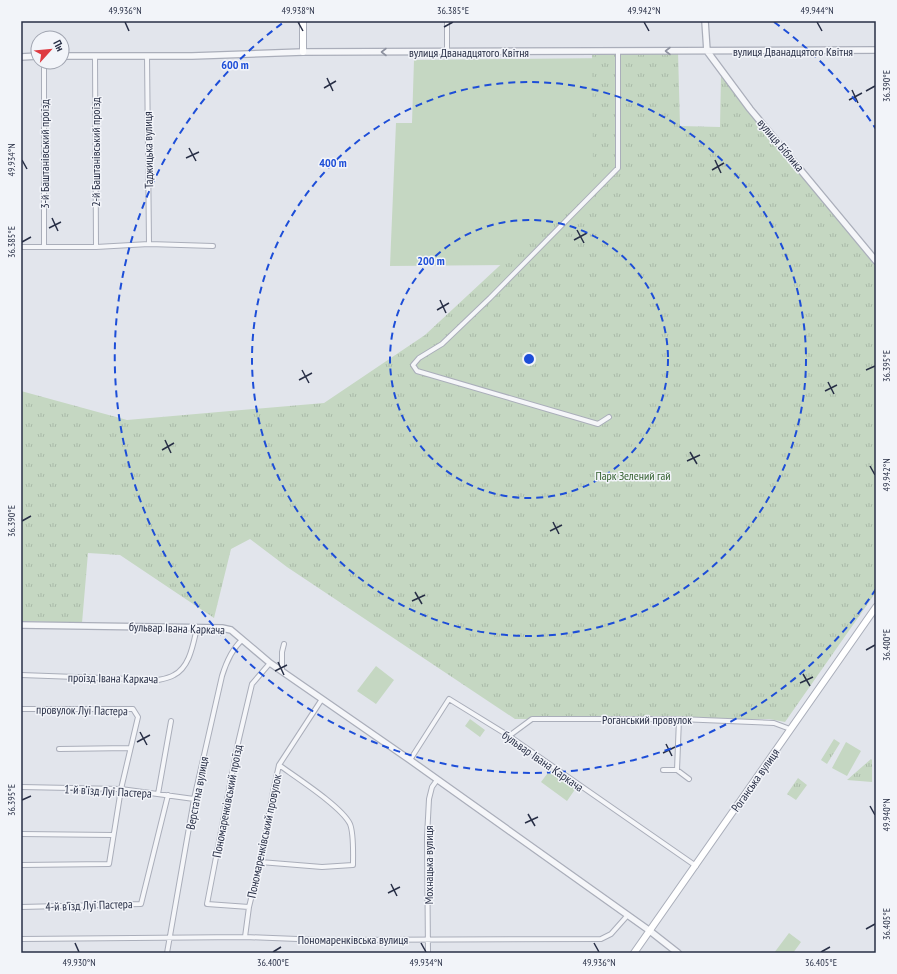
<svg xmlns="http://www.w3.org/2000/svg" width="897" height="974" viewBox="0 0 897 974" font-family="'PT Sans Narrow',sans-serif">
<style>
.green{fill:#c5d7c2}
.park{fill:url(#park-tufts)}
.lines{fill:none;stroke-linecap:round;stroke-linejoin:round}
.minor-casing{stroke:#aaaeba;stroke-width:6}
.tertiary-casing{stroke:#aaaeba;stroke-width:8}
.secondary-casing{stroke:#aaaeba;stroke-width:8}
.minor{stroke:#f5f6f9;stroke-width:4}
.tertiary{stroke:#f5f6f9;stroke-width:5.5}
.secondary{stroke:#fff;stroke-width:6}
.oneway{stroke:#8e92a0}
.ticks{fill:none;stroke:#282f46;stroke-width:1.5}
.ring{fill:none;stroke:#1d4ed8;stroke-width:2;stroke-dasharray:7 5}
.labels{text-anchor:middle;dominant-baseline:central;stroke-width:3;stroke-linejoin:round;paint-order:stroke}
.street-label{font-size:12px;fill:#282f46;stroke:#f2f4f9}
.park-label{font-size:12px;fill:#376333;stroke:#f2f4f9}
.centre{fill:#1d4ed8;stroke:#f2f4f9;stroke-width:2}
.ring-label{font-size:12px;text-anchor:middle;font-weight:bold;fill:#1d4ed8;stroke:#f2f4f9;stroke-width:3;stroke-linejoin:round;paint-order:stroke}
.neatline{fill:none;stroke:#282f46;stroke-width:1.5}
.ticks-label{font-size:10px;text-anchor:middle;fill:#282f46}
</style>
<defs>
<pattern id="park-tufts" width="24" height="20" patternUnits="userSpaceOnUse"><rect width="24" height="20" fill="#c5d7c2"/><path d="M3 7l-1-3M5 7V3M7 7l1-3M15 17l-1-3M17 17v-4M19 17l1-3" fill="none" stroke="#a9b9a8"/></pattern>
</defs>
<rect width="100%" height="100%" fill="#e2e5ec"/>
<path class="green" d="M614 58V162L508 265 390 266 396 123H412L414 60Z
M376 666 394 680 376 704 357 691Z
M470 719 485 730 480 737 465 726Z
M846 742 861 751 847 776 832 768Z
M550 770 576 788 567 801 541 782Z
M789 933 801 942 793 953H774Z"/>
<path class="park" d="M592 51H678L680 126 720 127 721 75 876 267V592L785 722 769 719H515L287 567 250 539 231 549 214 618 120 555 88 553 82 623 21 621V391L127 420 324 403 425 335 593 179Z
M834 739 840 743 827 764 821 760Z
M871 759 872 760V782L847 780Z
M798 778 807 785 796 800 787 794Z"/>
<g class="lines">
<g class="minor-casing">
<path id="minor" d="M447 52V21
M95 56 96 247
M147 56 149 244
M44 246V62
M21 247H96L149 244 213 246
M609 417 598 424 417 371 413 365 419 358 442 344 490 298 618 168V52
M282 671V652L284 644
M21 675 158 680C163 679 169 678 174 675 190 667 193 644 197 628
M21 709H133L138 717 121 789 109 864 21 865
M509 736 532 719H679L774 723 790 729
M59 749 130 748
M410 760 449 699 509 736 696 866
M663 770H677L689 779
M677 770 679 719
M21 787 121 789 194 799
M158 794 171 721
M21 834 113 835
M260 862 322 867 353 865C353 854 354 834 350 824 342 807 297 778 279 765
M21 907 141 904 168 795
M249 907 207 904 238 743 252 684 270 663
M245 937 249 907 260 862 273 792 279 765 322 699
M21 939 245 937 322 940 601 939 611 934 627 916
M167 953 194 799 222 676C226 663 232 649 242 640
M428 953 427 837 429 799 432 787 437 780"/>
</g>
<g class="tertiary-casing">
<path id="tertiary" d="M705 21 707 51 750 109 876 261
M62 56H192L303 52 876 50
M21 57 38 56
M21 625 222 628 231 630 270 663 410 760 650 931 678 953"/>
</g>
<g class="secondary-casing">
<path id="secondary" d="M303 21V52
M634 953 876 607"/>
</g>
<use href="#minor" class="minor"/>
<use href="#tertiary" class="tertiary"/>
<use href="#secondary" class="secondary"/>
</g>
<defs><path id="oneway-chevron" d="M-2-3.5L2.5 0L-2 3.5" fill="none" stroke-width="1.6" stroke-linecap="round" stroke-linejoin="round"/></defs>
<g class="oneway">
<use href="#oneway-chevron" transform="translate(668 51) rotate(180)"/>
<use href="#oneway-chevron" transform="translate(384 52) rotate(180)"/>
</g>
<path class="ticks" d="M125 22 129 31M298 22 303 31M644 22 649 31M817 22 822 31M444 27 453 22M327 78 333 91M324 88 336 81M852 90 858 103M866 91 875 86M849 100 862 93M189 148 196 161M186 158 199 152M22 160 27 169M715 160 721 173M712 170 724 163M52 218 58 231M49 228 61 222M577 230 584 243M574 240 587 233M22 242 31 237M440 300 446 313M437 310 449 303M302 370 309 383M866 370 875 366M299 380 312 373M828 382 834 394M825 391 837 385M165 440 171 453M162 450 174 443M690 452 697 464M687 461 700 455M870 466 875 475M22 521 31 516M553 522 559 534M550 531 562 525M415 592 422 604M412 601 425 595M866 650 875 645M278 662 284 675M275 671 287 665M803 674 810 686M800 683 813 677M140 732 147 745M137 742 150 735M666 744 672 756M663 753 675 747M22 800 31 796M870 806 875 815M528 814 535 826M525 823 538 817M391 884 397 896M388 893 400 887M866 929 875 924M75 943 79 952M421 943 426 952M594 943 599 952M273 952 281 947M821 952 830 947"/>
<g class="ring">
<circle cx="529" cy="359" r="139"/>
<circle cx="529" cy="359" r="277"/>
<path d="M876 589A416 416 0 1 1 284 22M774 22A416 416 0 0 1 876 129"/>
</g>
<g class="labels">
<g class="street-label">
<text x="793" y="51">вулиця Дванадцятого Квітня</text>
<text x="469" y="52">вулиця Дванадцятого Квітня</text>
<text transform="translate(781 145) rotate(50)">вулиця Біблика</text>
<text transform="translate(148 150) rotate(-91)">Таджицька вулиця</text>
<text transform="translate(95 152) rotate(-90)">2-й Баштанівський проїзд</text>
<text transform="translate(44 154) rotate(-90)">3-й Баштанівський проїзд</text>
<text transform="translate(177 628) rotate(2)">бульвар Івана Каркача</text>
<text transform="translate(113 678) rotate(1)">проїзд Івана Каркача</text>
<text transform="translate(82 710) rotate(1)">провулок Луї Пастера</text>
<text x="647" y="719">Роганський провулок</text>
<text transform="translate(543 761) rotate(35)">бульвар Івана Каркача</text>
<text transform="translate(755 780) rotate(-55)">Роганська вулиця</text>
<text transform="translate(108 791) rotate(3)">1-й в’їзд Луї Пастера</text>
<text transform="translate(197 793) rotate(-79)">Верстатна вулиця</text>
<text transform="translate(227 801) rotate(-79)">Пономаренківський проїзд</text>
<text transform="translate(264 836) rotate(-78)">Пономаренківський провулок</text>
<text transform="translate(428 865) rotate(-90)">Мохнацька вулиця</text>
<text transform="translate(89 905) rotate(-2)">4-й в’їзд Луї Пастера</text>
<text x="353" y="939">Пономаренківська вулиця</text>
</g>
<g class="park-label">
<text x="633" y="475">Парк Зелений гай</text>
</g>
</g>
<circle cx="529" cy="359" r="6" class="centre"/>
<g class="ring-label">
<text x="235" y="69">600 m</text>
<text x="333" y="167">400 m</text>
<text x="431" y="265">200 m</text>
</g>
<rect width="897" height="974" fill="none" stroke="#f2f4f9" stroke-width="44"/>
<g transform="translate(50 50) rotate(63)"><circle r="19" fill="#f2f4f9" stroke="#a1a5b1"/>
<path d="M0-3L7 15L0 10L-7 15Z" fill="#de3a41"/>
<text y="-6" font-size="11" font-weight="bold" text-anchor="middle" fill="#282f46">Пн</text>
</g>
<rect x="22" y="22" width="853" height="930" class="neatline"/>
<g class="ticks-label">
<text x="125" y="14">49.936°N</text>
<text x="298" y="14">49.938°N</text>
<text x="453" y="14">36.385°E</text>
<text x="644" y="14">49.942°N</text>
<text x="817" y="14">49.944°N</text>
<text transform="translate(886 86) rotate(-90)" y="4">36.390°E</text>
<text transform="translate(11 160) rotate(-90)" y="4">49.934°N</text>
<text transform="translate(11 242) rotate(-90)" y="4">36.385°E</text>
<text transform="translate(886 366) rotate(-90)" y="4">36.395°E</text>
<text transform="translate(886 475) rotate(-90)" y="4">49.942°N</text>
<text transform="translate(11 521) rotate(-90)" y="4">36.390°E</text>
<text transform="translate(886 645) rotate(-90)" y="4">36.400°E</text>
<text transform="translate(11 800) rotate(-90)" y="4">36.395°E</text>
<text transform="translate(886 815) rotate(-90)" y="4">49.940°N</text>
<text transform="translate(886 924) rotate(-90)" y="4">36.405°E</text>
<text x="79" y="966">49.930°N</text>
<text x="273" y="966">36.400°E</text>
<text x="426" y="966">49.934°N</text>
<text x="599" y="966">49.936°N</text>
<text x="821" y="966">36.405°E</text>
</g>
</svg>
